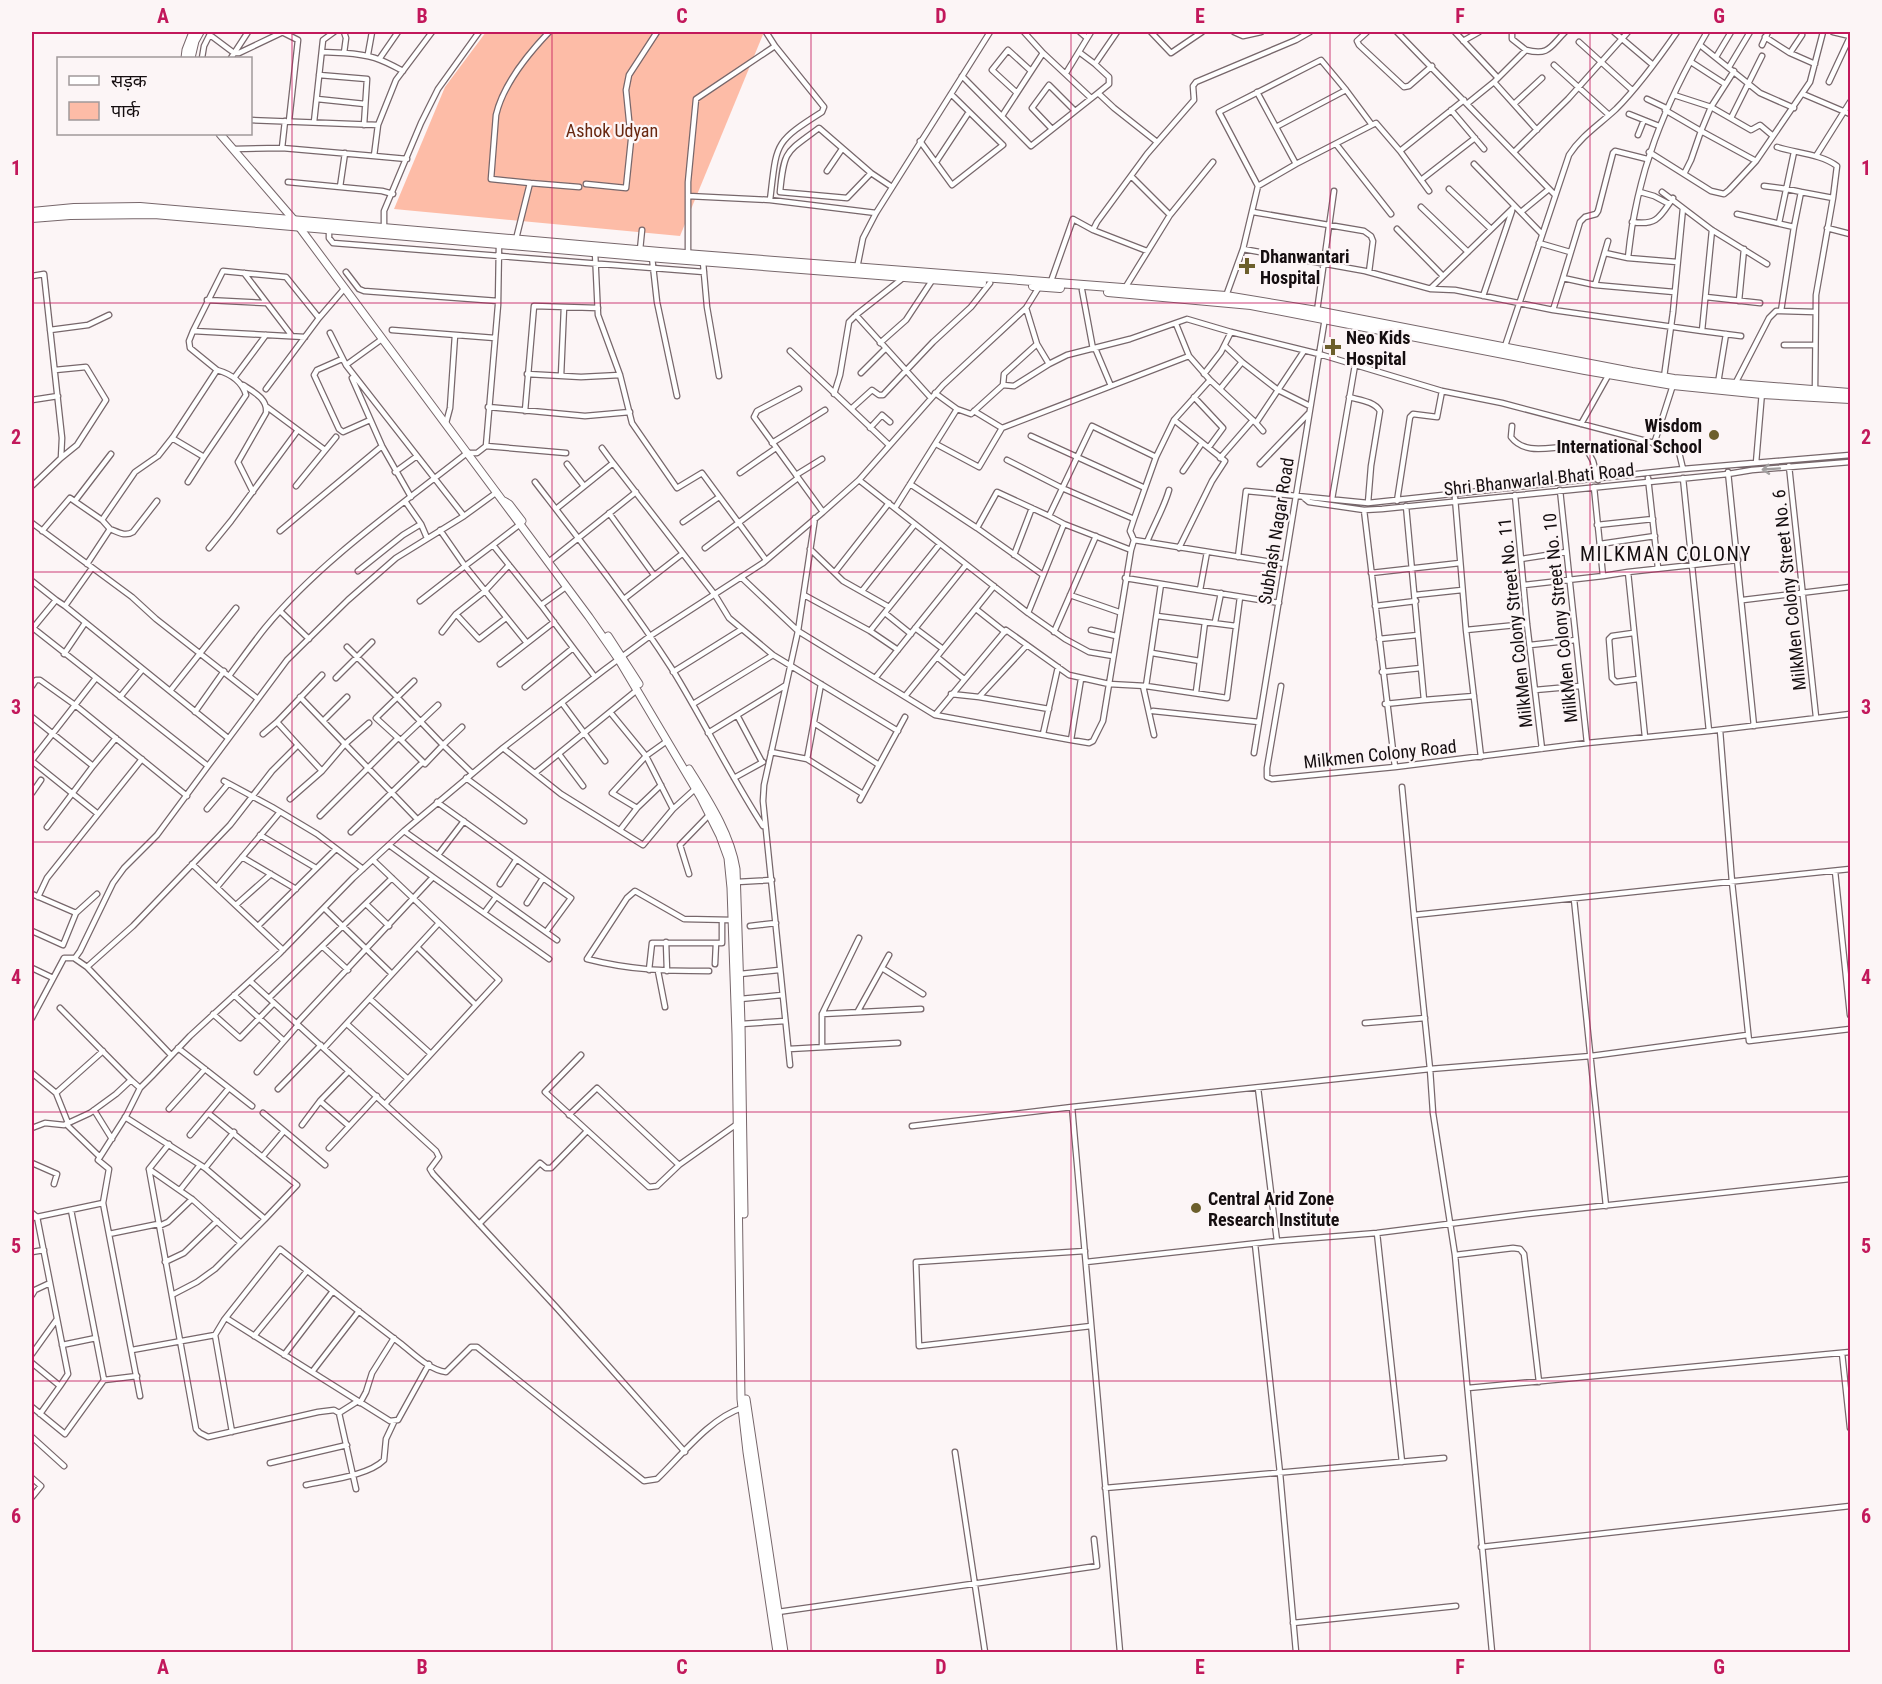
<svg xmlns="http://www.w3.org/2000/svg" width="1882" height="1684" viewBox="0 0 1882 1684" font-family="'Roboto Condensed','Noto Sans Devanagari',sans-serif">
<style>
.green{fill:#fdbca7}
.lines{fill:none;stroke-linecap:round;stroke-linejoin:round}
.street-casing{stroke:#77676b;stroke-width:7}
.secondary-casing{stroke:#77676b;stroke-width:9}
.primary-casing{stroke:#77676b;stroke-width:10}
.street{stroke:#fff;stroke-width:4.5}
.secondary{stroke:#fff;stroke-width:7}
.primary{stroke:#fff;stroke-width:8}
.oneway{stroke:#a19f9f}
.grid{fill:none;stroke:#c2185b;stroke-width:1.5;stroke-opacity:0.55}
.poi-dot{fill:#6c5f2c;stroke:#fcf5f6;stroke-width:2}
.labels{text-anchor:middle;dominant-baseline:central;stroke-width:4.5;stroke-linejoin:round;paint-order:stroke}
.park-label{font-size:18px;fill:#68270f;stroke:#fcf5f6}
.poi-label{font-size:18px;font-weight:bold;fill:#150e10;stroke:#fcf5f6;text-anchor:start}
.street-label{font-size:18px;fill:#150e10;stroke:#fcf5f6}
.neighbourhood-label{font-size:20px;letter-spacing:1.5px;fill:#150e10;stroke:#fcf5f6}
.neatline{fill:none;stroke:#c2185b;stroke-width:2}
.grid-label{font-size:20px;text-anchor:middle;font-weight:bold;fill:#c2185b}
</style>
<rect width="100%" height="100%" fill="#fcf5f6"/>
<path class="green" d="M486 32H764L680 236 394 209 445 87Z"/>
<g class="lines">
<g class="street-casing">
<path id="street" d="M282 32 298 40 289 121
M344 32 346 38 344 53C371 55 379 58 403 71
M1080 32 1087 38
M1151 32 1171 53 1202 32
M1234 32 1243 36 1261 32
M1367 32 1357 41 1359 45 1404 87 1409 86 1432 66
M1397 32 1555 195
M1455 32 1498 78
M1512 32V39L1526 50
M1614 32 1653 65
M1833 32 1850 36
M210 35 234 53H239L283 32
M1765 37 1790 53 1815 64
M1463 41 1479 32
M1579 42 1632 90
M1700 45 1760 93 1794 108
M1762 45 1768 32
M322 52 344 53
M1079 52 1095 64 1117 32
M1043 53 1091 98
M1790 53 1802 35
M368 54 372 32
M1716 57 1731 32
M202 58 204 46 211 32
M231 58 248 32
M380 58 398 32
M1691 62 1725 84
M1095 64 1109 77V84L1098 93
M1554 65 1609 115
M1729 67 1750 32
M1066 73 1091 32
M319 75 367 79 364 125
M962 76 1031 146 1098 93 1114 108 1157 142
M1494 82 1526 50C1549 56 1550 47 1565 32
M1829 82 1850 37
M1017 93 992 70 1008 50 1031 71
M1803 94 1850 114
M1674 95 1711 107 1751 130 1760 125 1773 136
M317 99 365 104
M1647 99 1666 108
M1468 103 1494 82 1537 130
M1514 104 1542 78
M1451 110 1484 149
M1665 110 1701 131 1711 107 1734 71
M1629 114 1659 126
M1002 116 1043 53 1024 32
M1731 118 1762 56
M250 120 378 125 396 80 432 32
M285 121 282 148 374 156
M314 122 323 40 334 32
M378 125 374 156 407 159
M1276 127 1346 90 1372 125
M1052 129 1032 108 1049 85 1074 110
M1638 135 1644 120
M920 141 952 185 1003 145 951 94
M1336 144 1391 214
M1777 147C1796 153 1821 154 1837 166L1833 198
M235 149 282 148
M1400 151 1429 191
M1514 152 1568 99 1628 32
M1649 152 1711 191 1724 194 1729 190 1756 161 1810 82 1823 32
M1816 156 1850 102
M936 162 969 112
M1296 164 1376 123 1400 151 1464 100
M1474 164 1542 234
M827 171 842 149
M871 173 847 198 780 192C784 149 786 153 819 128L871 173 892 187
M1684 174 1691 160 1701 131 1756 161
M1131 176 1170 215
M1421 180 1475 138
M288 182 382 191 393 194
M530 183 579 187
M586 184 626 188 631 140 626 90 629 75 657 32
M1258 186 1219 112 1321 60 1346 90
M1764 186 1787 189 1801 192
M340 187 345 153
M1449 189 1491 229
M1640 192 1654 196 1669 204
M1662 192 1683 208
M688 196 770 200 876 213
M770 200C777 143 773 143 822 112L824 107 775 46
M1421 207 1468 252
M1253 212 1364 231 1371 236 1373 241 1369 272
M1521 212 1549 189
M1737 214 1794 227
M1632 222C1657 226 1660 217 1673 198
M1779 223 1794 152
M329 228V238L333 243 704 272
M1827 228 1850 234
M384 229V211L421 123 438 89 479 32
M1397 229 1443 276
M1093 230 1147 251
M516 239 530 183 491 179 496 115C503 85 528 54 549 32
M1539 243 1570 252
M499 244 498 305 486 446 566 453
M1243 249 1258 186 1296 164 1257 92
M640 250 642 230
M595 252 598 315 620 375 632 423 677 488 702 473 766 560
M688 253V182L696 99 775 46 766 32
M1605 253 1628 258 1677 262
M652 257 657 302 677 396
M1628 258C1636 174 1665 103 1707 32
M703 262 707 307 719 376
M857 268 863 238 876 213 990 32
M346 272 359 289 364 291 498 301
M244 273 292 336
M32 276 44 274 62 438 61 458 33 485
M1563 278 1580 222 1585 217 1596 214 1598 211 1613 153 1615 151 1647 159
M1050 284 1073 219 1093 230 1097 222 1147 154 1194 100 1193 86 1196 82 1296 40 1310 32
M1595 285 1608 241
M1125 288 1170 215 1213 162
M1431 288 1513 208
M1082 290 1093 349
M1226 296 1243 249 1365 271 1431 289 1455 290 1553 310 1702 331 1712 230
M1483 296 1512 211
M1706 297 1760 303
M207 300 266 303
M1739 301 1744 249
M1553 310 1563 278 1595 285 1674 292
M1317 311 1334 191
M1781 311 1815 312
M856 315 903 278
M50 330 88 325 109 315
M392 330 495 338
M193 331 189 341 190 348 217 370
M1702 331 1741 336
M330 333 346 365 464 516 497 492
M305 337 193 331 223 271 286 277 319 318
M880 343 906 320 933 279
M1037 344 1049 364
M1784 345H1815
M1225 346 1242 362 1278 390 1256 423 1263 431
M1095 348 1111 386
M1504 349 1569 155C1581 136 1600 124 1616 109 1639 86 1659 58 1677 32
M790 351 889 445
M1304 351 1278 390 1310 406
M342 359 317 370 314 375 339 429 343 432 370 420
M346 365 382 339
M55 370 86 367 106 400 77 445 61 458
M861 373 885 349
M527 374 581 377 620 375
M1204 374 1221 352 1231 332 1319 354 1442 391 1502 403 1673 448 1679 452 1683 469
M561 376 564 307
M1664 377 1673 312 1683 208 1712 230 1767 264
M234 378 266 335
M352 378 382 446 411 497
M1210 380 1256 423
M1718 383 1726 334
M1735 384 1769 318 1776 311H1781L1794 227 1801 192 1833 198 1816 295 1815 391
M243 385C254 392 268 399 266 413L238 462 253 492
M1003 385 1014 386 1049 364 1067 355 1130 339 1187 319 1231 332
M266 389 319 318 344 289
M799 389 757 411 754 417 823 512
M1220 389 1242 362
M935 393 957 409
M834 394 840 375 849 322 856 315 931 398
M1194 397 1223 428 1209 447
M1349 397C1359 400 1374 401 1380 411L1371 466 1368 503
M32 400 58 396
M267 407 325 450
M488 407 585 416 630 412
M851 409 872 390 879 395H883L933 342 971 307 990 283
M525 411 534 306 598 308
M974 411 1002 428 1189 356 1176 324
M1174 420 1210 380 1189 356
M446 423 450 408 455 335
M1581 424 1609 374
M1512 426 1511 437C1529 461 1565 439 1587 450L1593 461 1598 480
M870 428 882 415 890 422
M1031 436 1145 488
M772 443 825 410
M936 444 979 467 1002 428
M1654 444 1673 385
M602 448 613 463
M1220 458 1253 420
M1007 460 1062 488 1134 519
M1756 463 1762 392
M567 464 584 486
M1260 464 1309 413
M1789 466 1816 717
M1183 471 1202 443
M395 472 417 456
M1728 472 1754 726
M740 473 776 448
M796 475 822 459
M1648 478 1658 568
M1683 478 1709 731
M859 480 1028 613 1064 524 1131 550 1134 540 1285 564
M188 482 204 457
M535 482C582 543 630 604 672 669 704 721 730 775 763 826
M910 484 977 528
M296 486 336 437
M1594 487 1603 576 1628 572 1645 737
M1560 490 1587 743
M1515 495 1527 624 1542 749
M1303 497 1309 502 1364 510 1382 509 1728 474 1752 470 1850 462
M1455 498 1466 630 1481 757
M1332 499 1355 365
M75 501 111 454
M405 501 421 524 427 538
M1397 501 1410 417 1413 414 1437 417 1442 391
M1406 506 1424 700 1474 696
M895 508 957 409 971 414 1003 385 1004 374 1037 344 1026 308
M556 509 613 463 715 595 729 618 773 655 898 731
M1364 510 1395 767
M609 513 654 575
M683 522 719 497
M32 523 132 597 156 619 258 699 208 766 33 628 56 600 65 606 92 568
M1064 524 1049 516 1092 426 1156 457
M1597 525 1653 519
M110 529C118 532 125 537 133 532L157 501
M42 531 70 498 102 520
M280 531 382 446
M1134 540 1130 531 1134 519 1156 457 1174 420 1225 461 1212 481 1179 548
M1147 542C1154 524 1164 508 1169 490
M1600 544 1655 536
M493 545 519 525
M209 548 231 521 298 430
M705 548 798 478
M810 549 843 581 889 607
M1131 550 1103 721 1093 741 1089 743 1071 740 935 715 1006 630 1069 675 1109 684 1146 686
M1014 555 1032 508
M1238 557 1246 491 1368 503 1683 469 1850 455
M1521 559 1566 552
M551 560 636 492
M87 564 110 529 102 520 135 472 158 456 173 437 217 370C231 374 242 381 246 395L204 457 172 438
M358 571 403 535 421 524
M835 572 889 503
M1628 572 1738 560
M1371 573 1460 563
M1043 575 977 528 997 492 1049 516
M741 577 798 631
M1125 578 1279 603
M32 581 56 600
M1161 584 1146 686 1227 698 1240 597
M1524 585 1603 576
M566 587 541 605 595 677
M1200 590 1207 552
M862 591 915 524
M804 595 870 631
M1070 595 1119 612
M1415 595 1462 590
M624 599 682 554
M1743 600 1850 587
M420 601 465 566 440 530
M65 606 228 738
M1375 606 1416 601
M976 609 1005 632
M280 611 309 639
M885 613 911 634
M1028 613 1065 639 1089 652 1113 656
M456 614 485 591 509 565
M1157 616 1236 626
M1215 622 1221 593
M915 628 943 649
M1091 630 1116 636
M1466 630 1527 624
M798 631 815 518
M442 632 456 614 479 639 506 618
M1054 632 1096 536
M1633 633 1612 636 1609 639 1612 678 1616 682 1638 679
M1379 639 1418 635
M527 643 465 566 493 545 541 605
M1027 645 979 697 1049 709
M1530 645 1576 640
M347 647 397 697 443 745 425 764 401 740 438 705
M898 650 870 631 939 545
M1152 653 1200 661
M64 654 85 623
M937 657 964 679
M500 664 554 622
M673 672 742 629
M1382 672 1421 668
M229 676C241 660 253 643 265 628 320 561 400 506 467 453H477L486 446
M876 677 966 565
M336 678 372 642
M821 684 807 759 863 794
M32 686 36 680H40L75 705 96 678
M1143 686 1154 735
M1281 686 1267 768V777L1272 779 1395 767 1587 743 1709 731 1850 714
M525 687 573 648
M1535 690 1580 686
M170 691 236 608
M1196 692 1205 622
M951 694 979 697
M906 695 994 586
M120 697 142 670
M300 697 345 744 369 723
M258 699 287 660 348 600 396 558 464 516
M562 703 605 761
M693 704 773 655
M1385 704 1424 700
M1153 711 1259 722
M195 712 224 671
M610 712 646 756 673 809
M737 715 762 762
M32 717 93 766 116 738
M323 721 347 697
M277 722 322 675
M814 723 879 765
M462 727 443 745 472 773
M1720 730 1732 882 1749 1041 1850 1029
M708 733 786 685
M263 734 277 722 298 745
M1043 734 1058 667
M398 738 376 718 414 681
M1071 740 1081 679
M503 748 561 794 643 845 673 809 695 789
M771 752 807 759
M1254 753 1325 318
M559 754 583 786
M32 760 75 705 187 796
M32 761 98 814 47 878 38 897
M535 773 637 690
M466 778 524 821
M734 778 763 762
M224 781 272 807 317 834 363 869
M1402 787 1414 915 1850 869
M32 793 41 780
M290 799 322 771 345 744 417 819
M860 800 905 717
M437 802 571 898 546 932
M637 808 612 793 646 756 667 741
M207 809 228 784
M98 814 142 759
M320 816 398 738 401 740
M47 827 93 766
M620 830 637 808 661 785
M404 831 557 940
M351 832 423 762
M260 835 316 868
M438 855 464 821
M242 857 296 889
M373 860 499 980 385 1104
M192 864 283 950
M1835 871 1850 1015
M689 874 680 845 709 815
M433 877 549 959
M737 882 772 880
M500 884 516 860
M217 887 280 812
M32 894 76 913
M1574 899 1606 1206
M527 903 543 878
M366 904 389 926
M236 905 271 874
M324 908 392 974
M484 913 496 897
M1414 915 1430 1069 1433 1113 1455 1255 1492 1652
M258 926 336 849
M750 926 776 923
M32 931 63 945 76 913 97 894
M666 942 667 971
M323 947 348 970
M417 947 476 1005
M74 958 87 967 171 1055
M715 964 716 943
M87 967 133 926 230 825 272 771 298 745 322 771
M32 968 53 978
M882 968 923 994
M649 970 652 943H722V920
M658 971 665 1007
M709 971C664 971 630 970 587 959L627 898 635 891 684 919 732 920
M740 974 779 970
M250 981 436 1151 439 1157 430 1169 433 1174 556 1307 685 1452
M234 995 284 1041
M269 998 392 878
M370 999 431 1054
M740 999 782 995
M60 1008 131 1080
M858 1011 889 955
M213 1014 240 1038 274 1003
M822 1014 859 938
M32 1018 64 958H75L80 951 113 883 124 868 157 835 208 766
M297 1023 433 877 389 845
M1365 1023 1425 1018
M347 1024 408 1079
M741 1024 785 1021
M822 1046V1014L921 1009
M178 1048 252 1106
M324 1048 439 923
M789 1049 898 1043
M581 1055 545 1092 649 1187 657 1186 679 1165
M790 1065 763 801 764 785 798 631 935 715
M349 1071 320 1101 349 1126
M257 1072 298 1025
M32 1073 56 1093 103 1051
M1258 1088 1277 1241
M278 1089 321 1045
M56 1093 68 1123
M1072 1107 1120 1652
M169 1109 205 1069
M94 1110 112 1139
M208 1113 297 1185 265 1219
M263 1113 325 1165
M569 1115 597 1088 679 1165 737 1124
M125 1117 205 1168 265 1219 215 1269 197 1282 172 1295
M66 1124 100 1157
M302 1125 320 1101
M912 1126 1072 1107 1430 1069 1591 1056 1747 1035
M32 1128 45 1123 64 1125 90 1113 116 1094 131 1080 140 1088
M190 1135 229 1088
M169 1144 149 1169 196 1429 200 1433 208 1437 318 1412 334 1410 339 1413 358 1401
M329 1148 377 1096
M263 1156 284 1131
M32 1163 57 1174 54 1184
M205 1168 234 1132
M149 1169 192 1199 241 1243
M180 1190 200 1165
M103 1203 140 1396
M32 1213 37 1217 68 1374 60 1386 32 1363
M32 1218 103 1203 109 1169 98 1160 126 1116 140 1088 152 1076 190 1036 279 954 353 878 404 831 503 748 604 670 650 636 763 563 823 512 859 480 943 385 1026 308 1039 287
M479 1224 540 1163 546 1168H551L587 1131
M159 1226 168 1222 192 1199
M1377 1233 1402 1462
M109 1234 158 1224
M1255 1244 1280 1473 1296 1652
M1085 1251 916 1262 919 1346 1091 1326
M32 1252 44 1250
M1455 1255 1513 1248 1520 1249 1524 1254 1539 1382
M165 1262 184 1253 217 1221
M1086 1262 1277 1241 1377 1233 1527 1214 1850 1179
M32 1295 35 1290 50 1283
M226 1318 390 1421 398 1420 429 1364
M254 1336 307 1271
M62 1345 96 1338
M132 1350 215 1335
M1842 1353 1850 1428
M32 1354 57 1319
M284 1355 333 1291
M312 1372 359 1311
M104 1380 137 1376
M1468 1388 1850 1352
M360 1403 366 1392 372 1373 394 1338
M32 1407 65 1434 104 1380 71 1210
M339 1413 356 1489
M40 1414 60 1386
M232 1432 215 1335 224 1320 280 1249C320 1281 359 1312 400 1343 413 1353 429 1370 446 1372L471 1347H477L644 1481 657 1479C681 1456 710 1418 742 1408
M32 1437 64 1466
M955 1452 985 1652
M270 1463 347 1445
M32 1478 41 1486 32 1497
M306 1485C328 1480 368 1476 384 1460L386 1439 394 1422
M1105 1488 1444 1458
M1481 1547 1850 1506
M778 1612 1097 1566 1094 1539
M1293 1623 1456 1606"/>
</g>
<g class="secondary-casing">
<path id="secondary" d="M185 58 186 50 193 32
M191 58 195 41 200 32
M220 134 294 220 589 617 619 660 701 798 720 836 728 858 731 888 736 1034 741 1399 747 1452 777 1652
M504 501 509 504 522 521
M608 636 639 684
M689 769C708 800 730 833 736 869L741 1024 744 1214
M746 1399 784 1652"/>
</g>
<g class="primary-casing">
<path id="primary" d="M32 212 74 208 140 207 660 252 1226 296 1317 311 1632 372 1674 379 1850 393
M32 218 70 215 154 214 661 258 982 283
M1033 286 1060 288
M1108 292 1251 305 1585 370 1673 385 1762 394 1850 399"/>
</g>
<use href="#street" class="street"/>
<use href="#secondary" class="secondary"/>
<use href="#primary" class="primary"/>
</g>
<defs><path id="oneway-shaft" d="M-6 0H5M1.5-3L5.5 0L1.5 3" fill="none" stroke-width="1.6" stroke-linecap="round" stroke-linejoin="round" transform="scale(1.5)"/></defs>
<use class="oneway" href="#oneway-shaft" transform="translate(1771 469) rotate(176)"/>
<path class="grid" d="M292 32V1652M552 32V1652M811 32V1652M1071 32V1652M1330 32V1652M1590 32V1652M32 303H1850M32 572H1850M32 842H1850M32 1112H1850M32 1381H1850"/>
<g class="poi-dot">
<path d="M1244 257h6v6h6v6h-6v6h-6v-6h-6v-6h6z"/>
<path d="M1330 338h6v6h6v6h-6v6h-6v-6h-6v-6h6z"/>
<circle cx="1714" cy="435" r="6"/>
<circle cx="1196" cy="1208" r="6"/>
</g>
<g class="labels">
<g class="park-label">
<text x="612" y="130">Ashok Udyan</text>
</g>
<g class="poi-label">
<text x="1260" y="256">Dhanwantari<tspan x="1260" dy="21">Hospital</tspan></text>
<text x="1346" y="337">Neo Kids<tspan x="1346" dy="21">Hospital</tspan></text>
<text x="1702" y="425" text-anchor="end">Wisdom<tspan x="1702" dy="21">International School</tspan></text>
<text x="1208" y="1198">Central Arid Zone<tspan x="1208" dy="21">Research Institute</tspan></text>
</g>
<g class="street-label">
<text transform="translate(1539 479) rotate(-6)">Shri Bhanwarlal Bhati Road</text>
<text transform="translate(1276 531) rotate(-81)">Subhash Nagar Road</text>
<text transform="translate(1789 590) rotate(-96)">MilkMen Colony Street No. 6</text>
<text transform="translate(1560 618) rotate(-96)">MilkMen Colony Street No. 10</text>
<text transform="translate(1515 623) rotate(-96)">MilkMen Colony Street No. 11</text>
<text transform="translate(1380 754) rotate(-6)">Milkmen Colony Road</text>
</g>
<g class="neighbourhood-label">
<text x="1666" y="554">MILKMAN COLONY</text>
</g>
</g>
<rect width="1882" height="1684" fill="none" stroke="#fcf5f6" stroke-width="66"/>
<rect x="57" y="57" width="195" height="78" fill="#fcf5f6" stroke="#a0999a" stroke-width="1.5"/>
<rect x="69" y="76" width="30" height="9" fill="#ffffff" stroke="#a0999a" stroke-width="1.5"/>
<text x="111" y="87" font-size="18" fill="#150e10">सड़क</text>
<rect x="69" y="102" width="30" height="18" fill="#fdbca7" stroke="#a0999a" stroke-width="1.5"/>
<text x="111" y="117" font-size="18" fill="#150e10">पार्क</text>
<rect x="33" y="33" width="1816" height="1618" class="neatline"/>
<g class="grid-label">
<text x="163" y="23">A</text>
<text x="422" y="23">B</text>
<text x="682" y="23">C</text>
<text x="941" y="23">D</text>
<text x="1200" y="23">E</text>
<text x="1460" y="23">F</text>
<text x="1719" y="23">G</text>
<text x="16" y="175">1</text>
<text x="1866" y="175">1</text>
<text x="16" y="444">2</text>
<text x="1866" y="444">2</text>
<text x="16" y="714">3</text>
<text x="1866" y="714">3</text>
<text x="16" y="984">4</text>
<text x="1866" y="984">4</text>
<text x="16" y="1253">5</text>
<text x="1866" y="1253">5</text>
<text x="16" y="1523">6</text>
<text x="1866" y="1523">6</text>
<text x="163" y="1674">A</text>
<text x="422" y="1674">B</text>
<text x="682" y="1674">C</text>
<text x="941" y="1674">D</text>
<text x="1200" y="1674">E</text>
<text x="1460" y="1674">F</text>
<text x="1719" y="1674">G</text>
</g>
</svg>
